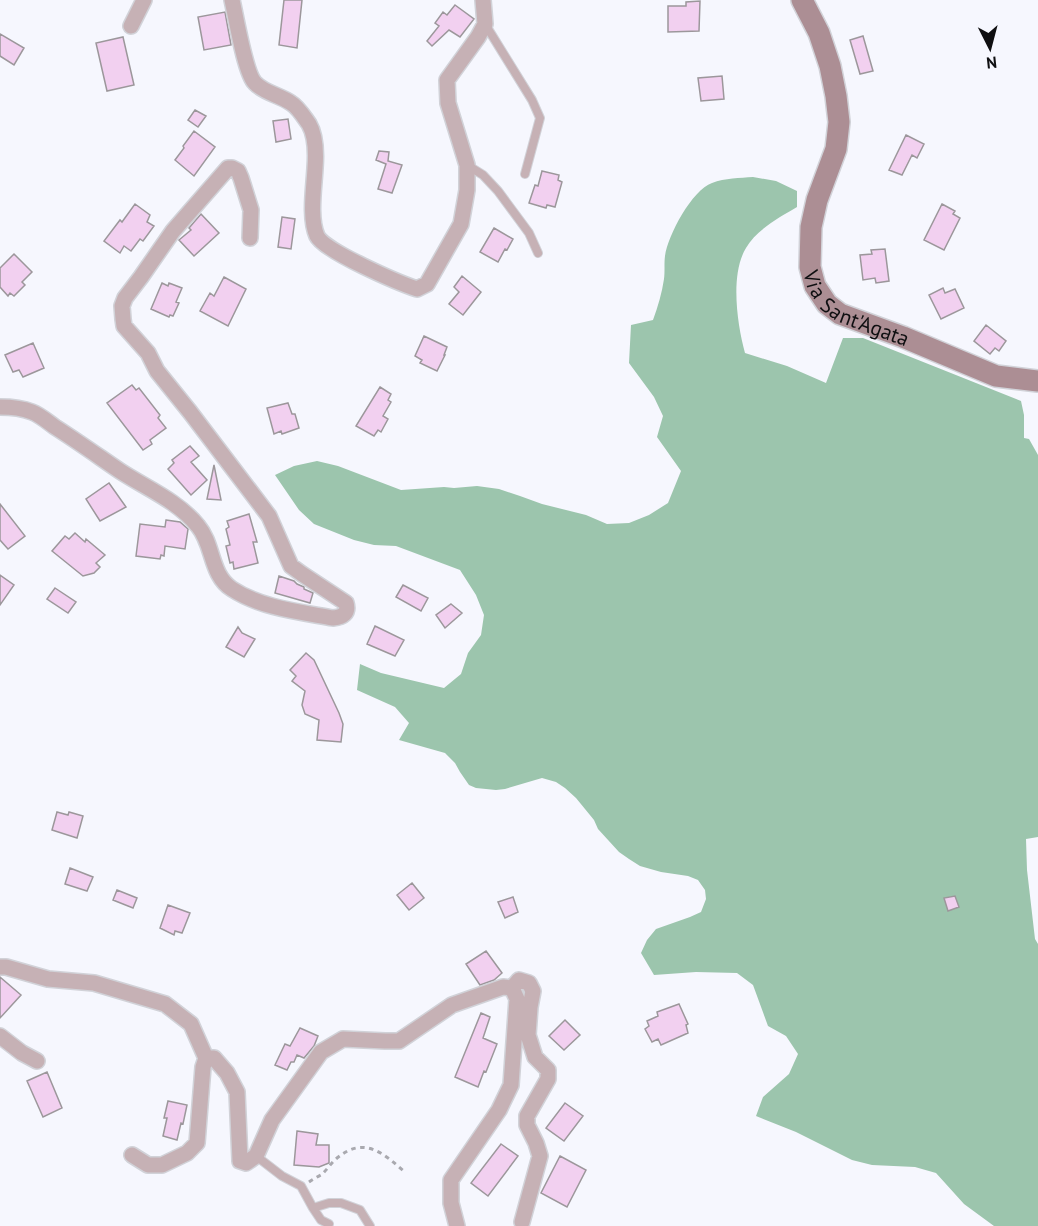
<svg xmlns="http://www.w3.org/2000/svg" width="1038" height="1226" viewBox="0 0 1038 1226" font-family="'PT Sans',sans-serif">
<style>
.forest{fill:#9cc5ad}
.building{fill:#f2d0f0;stroke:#9c979b;stroke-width:1.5}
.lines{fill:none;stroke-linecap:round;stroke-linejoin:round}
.lane-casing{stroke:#d1d2d8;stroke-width:10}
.street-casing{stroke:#d1d2d8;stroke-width:18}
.secondary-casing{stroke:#d1d2d8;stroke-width:24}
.path{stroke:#a9a9af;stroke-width:3;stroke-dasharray:4.5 4.5;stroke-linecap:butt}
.lane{stroke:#c6b1b5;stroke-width:8}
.street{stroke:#c6b1b5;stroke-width:15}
.secondary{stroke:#ac8e94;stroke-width:21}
.labels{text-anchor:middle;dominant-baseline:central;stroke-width:4.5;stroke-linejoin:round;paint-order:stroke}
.street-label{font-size:21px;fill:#0f0f11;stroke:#f6f7fe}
</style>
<rect width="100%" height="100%" fill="#f6f7fe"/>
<path class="forest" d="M753 177 776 181 797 191V207C780 217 756 230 746 248 730 274 737 324 745 353L787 366 826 383 843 338H863L1021 401 1024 415V438L1029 439 1038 455V837L1026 839 1027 870 1035 939 1038 944V1226H994L964 1204 936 1173 915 1167 872 1165 852 1160 796 1132 756 1116 763 1097 789 1074 798 1054 786 1036 768 1026 753 985 737 973 696 972 654 975 641 953 647 940 656 929 690 917 701 912 706 899 705 890 698 880 688 876 661 872 640 866 629 859 619 852 598 829 594 820 576 798 565 788 556 782 542 778 505 789 496 790 476 788 469 785 460 772 455 763 445 753 399 740 409 723 395 707 357 690 360 664 381 673 444 688 461 674 468 653 481 635 484 615 476 595 460 570 396 546 374 545 354 540 314 524 299 510 275 475 294 466 317 461 338 466 401 490 444 487 454 488 477 486 499 489 520 496 542 504 586 515 607 524 629 523 649 515 668 503 681 471 657 437 663 416 654 397 629 363 631 325 653 320C658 306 662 293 664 279 665 272 664 263 665 256 668 235 692 190 712 183 725 178 740 178 753 177Z"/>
<path class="building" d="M284 0H302L297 48 279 45Z
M700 1 699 31 668 32V6H686V2Z
M455 5 474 19 460 37 449 30 432 46 427 41 439 26 435 23 443 12 447 15Z
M225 12 231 45 204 50 198 17Z
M0 34 24 48 14 65 0 56Z
M863 36 873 71 860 74 850 40Z
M123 37 134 85 107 91 96 43Z
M722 76 724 99 701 101 698 78Z
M195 110 206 116 198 127 188 120Z
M288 119 291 139 276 142 273 121Z
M194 131 215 147 194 176 175 160 184 148 183 146Z
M906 135 924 144 917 158 912 155 902 175 889 170Z
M379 151 389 152 388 161 402 165 392 193 378 189 386 164 376 160Z
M542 171 559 175 558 180 562 182 555 207 547 205 546 208 529 203 535 185 538 186Z
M135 204 150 215 147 222 154 226 143 241 140 239 131 251 124 246 120 253 104 241 120 220 122 222Z
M942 204 955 211 953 214 960 218 944 250 924 240Z
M201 214 219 233 194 256 179 240 191 230 189 228Z
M282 217 295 219 291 249 278 247Z
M494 228 513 239 507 250 505 249 498 262 480 252Z
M885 249 889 281 876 283 875 278 863 280 860 255 872 254 871 250Z
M14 254 32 272 22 282 25 285 14 296 10 293 8 296 0 287V268Z
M462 276 481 292 463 315 449 304 459 292 454 287Z
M224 277 246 289 228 326 200 311 210 293 214 296Z
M162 283 168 286 169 283 182 288 176 302 179 303 173 316 170 315 169 317 151 309Z
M943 288 945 293 955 289 964 308 941 319 929 295Z
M986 325 1006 341 999 351 995 348 990 354 974 341Z
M424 336 447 347 444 355H445L437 371 420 363 422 360 415 356Z
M33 343 44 368 23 377 19 370 13 372 5 355Z
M132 385 136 390 139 388 160 415 158 418 166 428 150 440 152 444 143 450 107 403Z
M380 387 391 394 388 400 391 402 383 416 388 419 381 432 378 430 374 436 356 426Z
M288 403 292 414H295L299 428 282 434 281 431 274 434 267 408Z
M190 446 199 456 191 462 207 480 191 495 168 469 174 463 172 460Z
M214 465 221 500 207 499Z
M109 483 126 507 100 521 86 499Z
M0 504 25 536 8 549 0 540Z
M249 514 257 542H253L258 563 234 569 233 562 230 563 226 546 230 545 226 529 229 527 227 521Z
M166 520 180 522 188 529 185 549 165 546 164 556 161 555 160 559 136 556 140 524 165 527Z
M75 533 85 542 86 539 105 555 96 563 100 567 94 573 83 576 52 551 65 536 69 539Z
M0 575 14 585 0 605Z
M279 576 294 581 297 584 304 587V589L313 593 310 603 275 593Z
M403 585 428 598 421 611 396 597Z
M55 588 76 602 68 613 47 599Z
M451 604 462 613 445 628 436 615Z
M375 626 404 640 395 656 367 644Z
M238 627 242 633 255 639 244 657 226 647Z
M306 653 314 660 339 713 343 724 341 742 317 740 319 720 305 714 302 705 305 691 292 681 296 676 290 670Z
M57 812 68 815 69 812 83 816 77 838 52 830Z
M70 868 93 877 87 891 65 884Z
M412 883 424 898 409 910 397 895Z
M117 890 137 898 133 908 113 900Z
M955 896 959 907 948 911 944 898Z
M513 897 518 912 505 918 498 902Z
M168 905 190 913 182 933 175 931 174 935 160 928Z
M486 951 502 973 494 980 480 985 466 964Z
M0 977 21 995 0 1018Z
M679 1004 688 1024 686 1025 688 1033 661 1045 658 1039 652 1042 645 1029 649 1026 647 1021 658 1016 657 1012Z
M481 1013 490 1017 483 1038 497 1044 486 1072 484 1071 478 1087 455 1077Z
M565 1020 580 1035 564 1050 549 1036Z
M300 1028 318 1036 314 1046 304 1058 297 1055 294 1062H291L287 1070 275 1065 285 1044 290 1046Z
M47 1072 62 1108 43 1117 27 1081Z
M168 1101 187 1105 183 1124 181 1123 177 1140 163 1136 167 1118H164Z
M565 1103 583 1116 564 1141 546 1128Z
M297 1131 318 1134 316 1145H329V1163L319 1167 294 1165Z
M501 1144 518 1156 488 1196 471 1183Z
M560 1156 586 1170 567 1207 541 1193Z"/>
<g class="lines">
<g class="lane-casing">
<path id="lane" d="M485 24 532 100 540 118 525 174
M467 165 483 175 498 191 529 233 538 253
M256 1156 282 1176 301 1186 313 1208 329 1203H341L360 1210 370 1226
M313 1208 321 1220 329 1224"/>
</g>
<g class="street-casing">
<path id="street" d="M232 0C236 17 245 73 255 83 264 93 280 95 291 103 298 107 304 117 309 124 316 136 316 155 315 168 314 188 309 218 317 236 324 251 399 283 417 289L427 284 461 224 467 190V165L448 103 447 80 478 37 485 24 483 0
M131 26 144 0
M0 407C11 407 22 408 32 412 40 415 48 422 55 427 77 441 98 456 120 471 146 488 178 501 198 526 214 545 210 575 232 589 261 608 300 612 333 618 343 617 349 613 346 603L302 574 291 566 269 516 190 412 157 371 148 353 124 326 123 319 122 306 125 298 141 277 173 231 228 168H232L238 171 241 178 251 210 250 238
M0 967H6L48 979 94 983 165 1004 191 1024 206 1058
M512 988 519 980 529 983 533 991 530 1007 528 1035 535 1057 548 1070V1079L527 1116V1125L536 1143 540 1156 522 1222
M0 1036 22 1053 37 1061
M132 1155 148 1165H162L187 1153 197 1143 203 1067 206 1058H214L227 1073 237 1092 240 1161 246 1163 256 1156 272 1120 321 1052 343 1039 385 1041H399L452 1005 503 987 512 988 517 999 511 1085 499 1110 451 1180V1203L457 1226"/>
</g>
<g class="secondary-casing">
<g id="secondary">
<path id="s1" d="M802 0 819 33 830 66 836 96 839 122 836 149 817 200 811 227 810 267 815 286 827 304 840 314 903 337 996 376 1038 381"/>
</g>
</g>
<path class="path" d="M309 1182C313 1179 317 1177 321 1175 327 1170 331 1163 337 1158 365 1135 384 1154 406 1173"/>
<use href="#lane" class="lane"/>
<use href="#street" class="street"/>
<use href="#secondary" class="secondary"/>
</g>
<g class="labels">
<g class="street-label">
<text stroke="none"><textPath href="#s1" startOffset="345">Via Sant'Agata</textPath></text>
</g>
</g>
<g transform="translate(990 48) rotate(174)" stroke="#f6f7fe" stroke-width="4.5" paint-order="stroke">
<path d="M0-4.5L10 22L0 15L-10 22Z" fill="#0f0f11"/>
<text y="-9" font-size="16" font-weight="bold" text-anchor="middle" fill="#0f0f11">N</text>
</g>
</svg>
